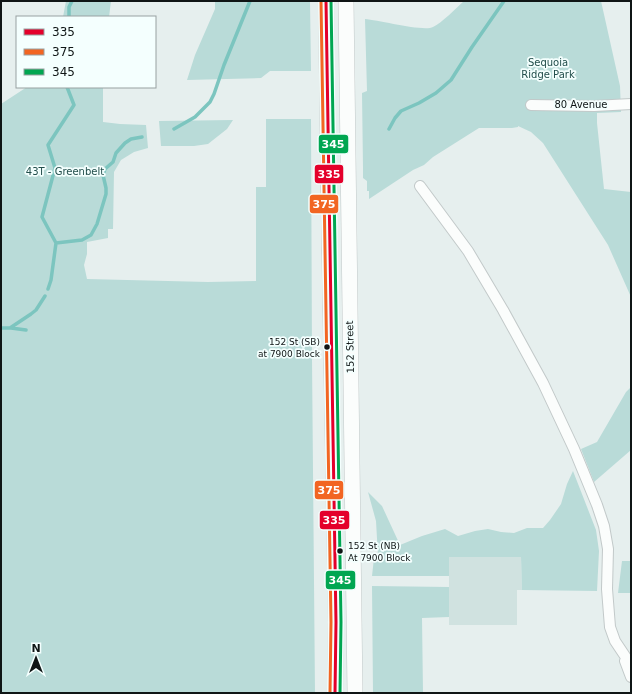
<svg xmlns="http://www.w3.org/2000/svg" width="632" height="694" viewBox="0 0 632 694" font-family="'DejaVu Sans',sans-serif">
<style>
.built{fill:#d0e2e0}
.green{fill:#b9dbd8}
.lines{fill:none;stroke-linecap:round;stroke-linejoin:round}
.stream{stroke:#7cc5bf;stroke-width:3.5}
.street-casing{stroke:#c2c9c9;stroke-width:12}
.secondary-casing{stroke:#c2c9c9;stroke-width:16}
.street{stroke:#fbfdfc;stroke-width:10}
.secondary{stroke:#fbfdfc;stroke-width:15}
.bus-1-casing{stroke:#f4fffe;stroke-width:6}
.bus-2-casing{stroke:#f4fffe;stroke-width:6}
.bus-3-casing{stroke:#f4fffe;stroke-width:6}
.bus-1{stroke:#e4002b;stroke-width:3}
.bus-2{stroke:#f26522;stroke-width:3}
.bus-3{stroke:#00a651;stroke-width:3}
.bus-dot{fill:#0f1515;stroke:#f4fffe;stroke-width:1.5}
.labels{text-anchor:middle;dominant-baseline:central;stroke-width:3.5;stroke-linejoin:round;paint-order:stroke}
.bus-label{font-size:9px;fill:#0f1515;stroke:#f4fffe;text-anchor:end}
.park-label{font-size:10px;fill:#224e4b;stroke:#f4fffe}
.street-label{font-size:10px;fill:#0f1515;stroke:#f4fffe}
.line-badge{stroke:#f4fffe;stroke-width:1.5}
.badge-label{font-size:11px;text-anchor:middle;font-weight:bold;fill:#fff}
</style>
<rect width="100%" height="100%" fill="#e6efee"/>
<path class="built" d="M449 557H521L522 590H517V625H449Z"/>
<path class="green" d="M66 1H111L109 17H63Z
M215 1H310L311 71H270L261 78 187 80 195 55 215 9Z
M464 1H601L620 86 621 112 597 113V123L604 189 631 192V297L608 245 543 143 531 132 518 126V127L512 128H479L433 157 424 165 413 170 369 199V191H367V181L363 178V168L362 93 367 91 365 19C379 20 424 32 433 27 442 23 456 8 464 1Z
M27 87H103V122L120 124 146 125 148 148 134 152 121 160 114 172 113 229H108V238L87 242V254L84 265 87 279 208 282 256 281V187H266V119H311L312 359 315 693H1V104Z
M233 120 227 129 208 144 194 146H161L159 121Z
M631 387V450L594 482 581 449 597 442 626 392Z
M573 471 596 530 599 551 597 591 522 590 521 557H449V576H372L374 558 378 556 376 521 368 492 382 506 400 545 422 536 445 529 458 536 475 531 488 529 501 532 514 533 527 528H543L550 520 561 504 567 484Z
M622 561H631V593H618Z
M372 586 449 587V617L422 618 423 693H373Z"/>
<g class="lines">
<path class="stream" d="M69 17V7L72 1
M174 129 195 117 210 102 214 94 224 65 250 1
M389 129 395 118 401 111 419 103 436 93 451 80 472 47 504 1
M56 243 42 217 55 168 48 145 74 105 67 87
M48 289 51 280 56 243 82 240 91 235 97 224 106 194V188L103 175 105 169 113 162 116 153 125 143 131 139 142 137
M1 328H10L31 314 36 310 45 296
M11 328 26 330"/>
<g class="street-casing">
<path id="street" d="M531 105 594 106 631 104
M420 186 468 251 503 310 543 383 574 449 597 505 604 526 608 549 607 589 610 627 615 641 631 665
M625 661 631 677"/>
</g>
<g class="secondary-casing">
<path id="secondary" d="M326 1 329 224 336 622 335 693
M346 1 355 693"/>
</g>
<use href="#street" class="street"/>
<use href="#secondary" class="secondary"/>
<g class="bus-1-casing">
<path id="bus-1" d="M326 1 336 622 335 693"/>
</g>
<g class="bus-2-casing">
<path id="bus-2" d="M321 1 331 622 330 693"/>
</g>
<g class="bus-3-casing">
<path id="bus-3" d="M331 1 341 622 340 693"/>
</g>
<use href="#bus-1" class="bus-1"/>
<use href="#bus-2" class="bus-2"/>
<use href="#bus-3" class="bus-3"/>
</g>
<g class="bus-dot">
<circle cx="327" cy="347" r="3.5"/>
<circle cx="340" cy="551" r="3.5"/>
</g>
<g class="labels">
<g class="bus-label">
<text x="320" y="342">152 St (SB)<tspan x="320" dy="12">at 7900 Block</tspan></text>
<text x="348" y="546" text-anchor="start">152 St (NB)<tspan x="348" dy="12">At 7900 Block</tspan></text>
</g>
<g class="park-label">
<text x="548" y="62">Sequoia<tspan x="548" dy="12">Ridge Park</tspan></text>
<text x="65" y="171">43T - Greenbelt</text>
</g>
<g class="street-label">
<text x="581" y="104">80 Avenue</text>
<text transform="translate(350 347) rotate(-91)">152 Street</text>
</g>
</g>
<g class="line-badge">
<rect x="318" y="134" width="31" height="20" rx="4" fill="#00a651"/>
<rect x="314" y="164" width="30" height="20" rx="4" fill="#e4002b"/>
<rect x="309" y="194" width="30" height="20" rx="4" fill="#f26522"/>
<rect x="314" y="480" width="30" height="20" rx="4" fill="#f26522"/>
<rect x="319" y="510" width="31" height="20" rx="4" fill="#e4002b"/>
<rect x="325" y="570" width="31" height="20" rx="4" fill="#00a651"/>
</g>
<g class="badge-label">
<text x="333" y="148">345</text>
<text x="329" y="178">335</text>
<text x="324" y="208">375</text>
<text x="329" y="494">375</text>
<text x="334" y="524">335</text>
<text x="340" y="584">345</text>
</g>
<rect width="632" height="694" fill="none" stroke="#0f1515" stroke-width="4"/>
<rect x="16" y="16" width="140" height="72" fill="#f4fffe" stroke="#98a1a1"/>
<rect x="24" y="29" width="20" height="6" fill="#e4002b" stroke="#98a1a1"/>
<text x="52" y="36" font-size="12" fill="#0f1515">335</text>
<rect x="24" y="49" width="20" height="6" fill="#f26522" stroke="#98a1a1"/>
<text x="52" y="56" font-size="12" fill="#0f1515">375</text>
<rect x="24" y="69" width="20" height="6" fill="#00a651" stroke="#98a1a1"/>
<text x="52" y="76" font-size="12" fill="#0f1515">345</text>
<g transform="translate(36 658)" stroke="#f4fffe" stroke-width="3" paint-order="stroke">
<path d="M0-3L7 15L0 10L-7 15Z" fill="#0f1515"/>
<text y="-6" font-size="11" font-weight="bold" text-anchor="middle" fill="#0f1515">N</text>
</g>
</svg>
